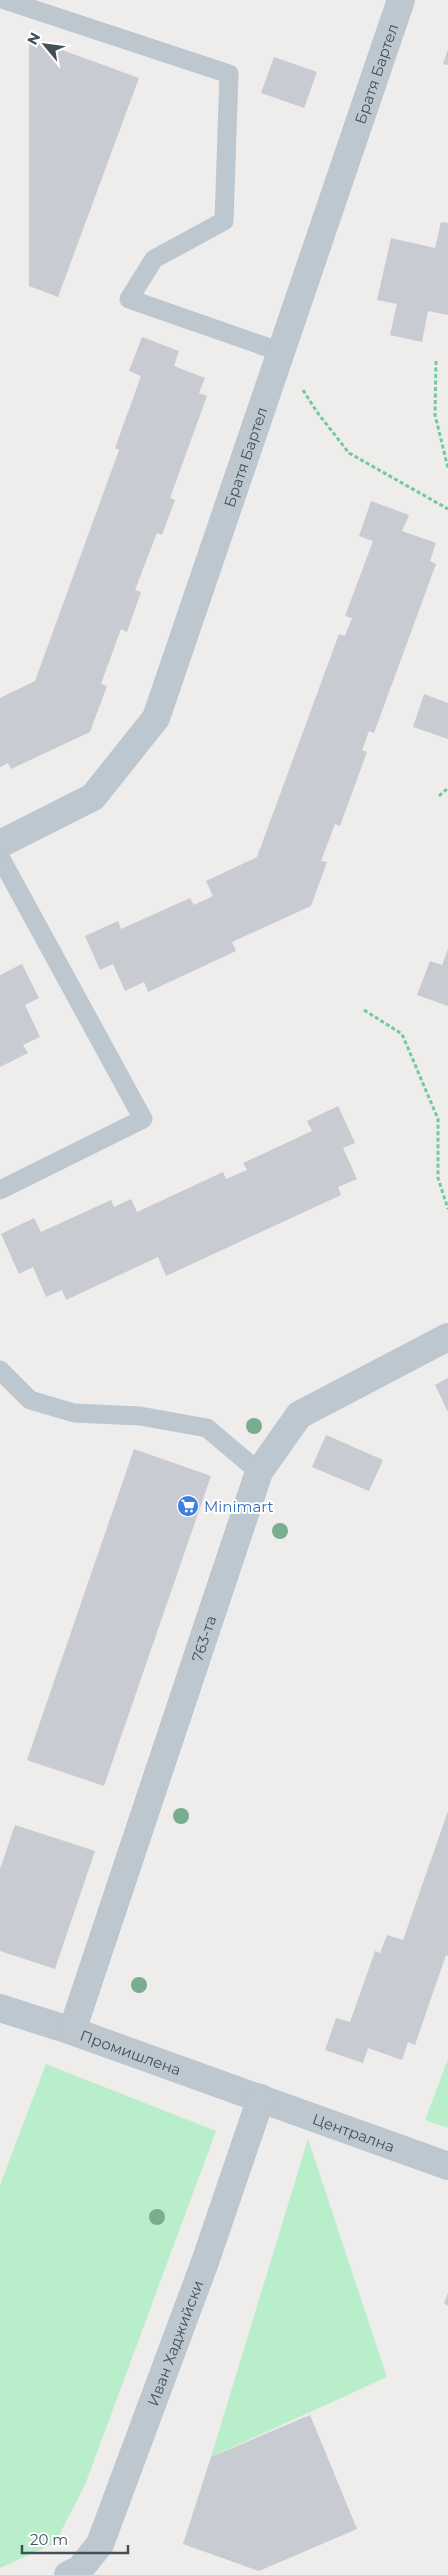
<svg xmlns="http://www.w3.org/2000/svg" width="448" height="2575" viewBox="0 0 448 2575" font-family="Montserrat,sans-serif">
<style>
.green{fill:#b9eecb}
.building{fill:#c8cbd1}
.lines{fill:none;stroke-linecap:round;stroke-linejoin:round}
.path{stroke:#71cb9b;stroke-width:3;stroke-dasharray:4 2.5;stroke-linecap:butt}
.service{stroke:#bcc7cf;stroke-width:19}
.minor{stroke:#bcc7cf;stroke-width:28}
.tree{fill:#78ad8f}
.labels{text-anchor:middle;dominant-baseline:central;stroke-width:4;stroke-linejoin:round;paint-order:stroke}
.street-label{font-size:15px;fill:#445059;stroke:#fff}
.shop-label{font-size:15px;fill:#366cbe;stroke:#fff;text-anchor:start}
</style>
<rect width="100%" height="100%" fill="#efecec"/>
<path class="green" d="M448 2059V2128L425 2120Z
M46 2064 216 2131 85 2485 55 2543 0 2568V2185Z
M308 2139 387 2377 211 2457Z"/>
<path class="building" d="M29 38 139 78 58 297 29 286Z
M448 49V65L443 64Z
M274 57 317 72 304 108 261 93Z
M441 222 448 223V315L428 311 422 342 390 335 397 304 377 300 391 238 435 248Z
M142 337 179 351 174 366 205 378 199 393 207 396 170 498 175 500 162 535 157 533 135 590 141 592 127 632 121 629 101 684 107 686 90 732 11 769 8 763 0 767V698L35 681 119 450 115 448 141 376 129 371Z
M371 501 409 515 402 531 436 543 430 561 436 564 374 733 369 731 362 750 367 752 340 826 335 824 321 861 327 862 311 906 232 942 236 951 148 992 144 982 125 991 113 964 100 970 85 936 118 921 121 929 190 898 194 905 213 896 206 881 257 857 339 634 345 636 352 618 345 616 373 541 359 536Z
M424 694 448 703V739L413 727Z
M448 949V1006L417 995 430 961 442 965Z
M22 964 39 998 25 1005 40 1037 23 1045 28 1053 0 1067V975Z
M338 1106 355 1143 343 1148 357 1179 338 1187 341 1195 166 1276 158 1257 66 1300 62 1290 46 1297 33 1267 19 1274 1 1234 34 1218 41 1232 111 1200 114 1207 131 1199 137 1212 223 1172 226 1179 247 1170 243 1163 312 1131 307 1121Z
M448 1378V1412L435 1385Z
M326 1435 383 1460 369 1491 312 1467Z
M134 1449 211 1476 104 1786 27 1760Z
M448 1811V1956L446 1955 415 2045 408 2042 402 2060 368 2048 363 2063 325 2050 336 2018 350 2022 375 1951 380 1953 387 1935 403 1940Z
M15 1825 95 1851 55 1969 0 1951V1869Z
M448 2293V2306L444 2303Z
M310 2415 357 2529 259 2571 183 2544 211 2457Z"/>
<g class="lines">
<path class="path" d="M436 361 435 415 448 468
M303 390 317 412 349 453 448 509
M439 796 448 788
M364 1010 402 1034 438 1119V1178L448 1209"/>
<path class="service" d="M5 0 229 74 224 221 154 259 129 299 281 352
M0 857 143 1119 0 1190
M0 1370 30 1400 74 1413 140 1416 207 1428 259 1472"/>
<g class="minor">
<path id="s1" d="M0 844 93 797 156 718 401 0"/>
<path id="s2" d="M0 2008 72 2031 448 2166"/>
<path id="s3" d="M72 2031 259 1472 299 1415 448 1337"/>
<path id="s4" d="M68 2575 80 2569 100 2544 205 2262 261 2098"/>
</g>
</g>
<g class="tree">
<circle cx="254" cy="1426" r="8"/>
<circle cx="280" cy="1531" r="8"/>
<circle cx="181" cy="1816" r="8"/>
<circle cx="139" cy="1985" r="8"/>
<circle cx="157" cy="2217" r="8"/>
</g>
<defs>
<g id="supermarket-disc" transform="scale(1.125)"><circle r="9.5" fill="#3f7fe0" stroke="#fff"/><path d="M-6-5.5h2.5l.6 2H6L4.5 2H-2.5L-4.4-4H-6ZM-1.5 3.2a1.3 1.3 0 1 0 .1 0ZM3 3.2a1.3 1.3 0 1 0 .1 0Z" fill="#fff"/></g>
</defs>
<g fill-rule="evenodd">
<use href="#supermarket-disc" x="188" y="1506"/>
</g>
<g class="labels">
<g class="street-label">
<text stroke="none"><textPath href="#s1" startOffset="886">Братя Бартел</textPath></text>
<text stroke="none"><textPath href="#s1" startOffset="481">Братя Бартел</textPath></text>
<text stroke="none"><textPath href="#s3" startOffset="414">763-та</textPath></text>
<text stroke="none"><textPath href="#s2" startOffset="138">Промишлена</textPath></text>
<text stroke="none"><textPath href="#s2" startOffset="375">Централна</textPath></text>
<text stroke="none"><textPath href="#s4" startOffset="260">Иван Хаджийски</textPath></text>
</g>
<g class="shop-label">
<text x="204" y="1506">Minimart</text>
</g>
</g>
<g transform="translate(45 45) rotate(299)" stroke="#ffffff" stroke-width="4" paint-order="stroke">
<path d="M0-4L9 19L0 12L-9 19Z" fill="#445059"/>
<text y="-8" font-size="14" font-weight="bold" text-anchor="middle" fill="#445059">N</text>
</g>
<path d="M22 2545v8h106v-8" fill="none" stroke="#445059" stroke-width="2.5"/>
<text x="30" y="2545" font-size="15" fill="#445059" stroke="#ffffff" stroke-width="4" paint-order="stroke">20 m</text>
</svg>
